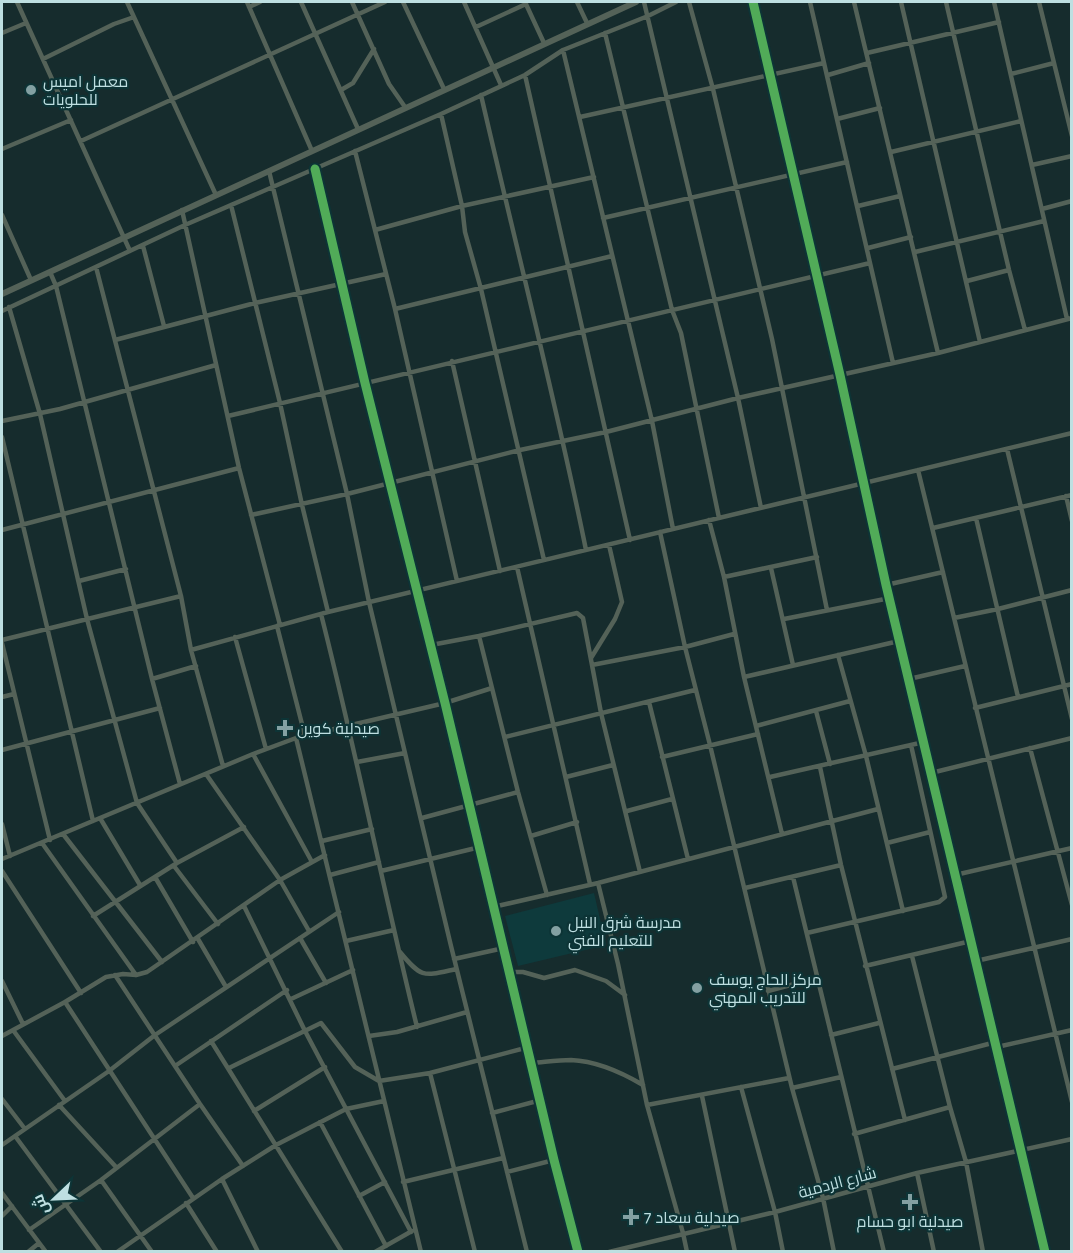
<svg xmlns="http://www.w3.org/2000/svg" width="1073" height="1253" viewBox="0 0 1073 1253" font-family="Georgia,Cairo,serif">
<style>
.built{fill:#0e3a3c}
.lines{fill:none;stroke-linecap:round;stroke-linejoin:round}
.minor{stroke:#546258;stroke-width:4.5}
.tertiary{stroke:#546258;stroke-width:6}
.cycleway-casing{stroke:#0d3436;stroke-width:13}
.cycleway{stroke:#51ab58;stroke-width:9}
.poi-dot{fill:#83a0a2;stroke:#0d3436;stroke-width:2}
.labels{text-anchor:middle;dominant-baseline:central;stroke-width:4.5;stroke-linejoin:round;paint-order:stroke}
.poi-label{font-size:16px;fill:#bedfe1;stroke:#0d3436;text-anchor:start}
.street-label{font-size:16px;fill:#bedfe1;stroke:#0d3436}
</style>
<rect width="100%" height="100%" fill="#162c2d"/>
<path class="built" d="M594 893 606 945 518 966 505 916Z"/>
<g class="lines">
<path class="minor" d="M17 2 130 251
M127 2 216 195
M247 2 312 151
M301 2 358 129
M352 2 389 84 405 107
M403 2 444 89
M464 2 501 85
M525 2 544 43
M577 2 587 23
M644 2 738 398 761 508
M689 2 713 89 772 339 827 610
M810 2 893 363
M854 2 938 353
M901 2 980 342
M946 2 1009 270 1025 330
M994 2 1067 319
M1039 2 1072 136
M249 7 260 2
M476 27 526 4
M2 33 26 23
M605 33 672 310 681 333 719 518
M563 50 652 421 673 529
M867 53 999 22
M43 59 114 24 134 17
M1011 74 1054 63
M525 75 630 540
M828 75 869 63
M341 90 353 83 374 49
M481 95C516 247 555 397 586 550
M441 114 462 206 465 232 481 289 544 560
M580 117 824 63
M837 119 880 108
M81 141 385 2
M2 149 71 120
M355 151 395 309 457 581
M891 152 1021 121
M1032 165 1072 156
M315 169 365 383 445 703 554 1160 578 1252
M269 171 347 494 369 602 451 946 527 1252
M231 205 280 403 302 505 328 612
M858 206 900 196
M1042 209 1072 201
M182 210 239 468 280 625
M2 215 31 280
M603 218 847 162
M375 230 462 206 594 177
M143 246 164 326
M868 248 911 237
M915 252 1044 221
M96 267 181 596 191 650
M50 272 56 286 152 679 180 784
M967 281 1009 270
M9 307 40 414 87 619 137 803 177 863
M395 309 612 256
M2 311 185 225 441 114 525 75 563 50 648 16 676 2
M115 340 255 303 386 274
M452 361 500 571
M228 416 870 263
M2 421 60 409 216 365
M2 437 93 821
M1007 449 1072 719
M918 470 1072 1102
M1066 496 1072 521
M251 515 347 494 520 450 606 432 738 398 938 353 1072 318
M976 518 1018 697
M709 520 724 577 744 677 782 834
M933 528 1072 495
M2 530 239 468
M660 532 685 647 710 745 792 1088 823 1198 834 1252
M517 567 590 884
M771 568 793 665
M724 577 817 557
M79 581 126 569
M886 585 943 572
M321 614C356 751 383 889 417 1027
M954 618 998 609 1072 590
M784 619 890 598
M277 626 305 736
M479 636 518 792 547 895
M235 637 266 749
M2 640 181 596
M2 643 50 840
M431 645 479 636 577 613 583 618 592 665 685 647 734 634
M838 655 866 756 903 911
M591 658 615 619 622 602 609 545
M592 665 601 713 640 872
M744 677 899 641
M152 679 196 666
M909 679 965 666
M2 697 14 694
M649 702 688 859
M975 708 1072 684
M816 711 830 764
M756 726 850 701
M505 737 695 690
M296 738 445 703 492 688
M1030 748 1072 905
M2 750 160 708
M253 754 312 862
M662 757 758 734
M357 762 405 753
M223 766 191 650 328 612 1072 433
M820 767 841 865 905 1120
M931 773 1072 738
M206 774 280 880 309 931
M566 777 613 765
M770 777 924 742
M627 811 672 799
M100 818 140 885
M422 818 518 792
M2 824 10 856
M63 834 162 962
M531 836 577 822
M322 841 372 829
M42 843 136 975
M887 843 930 832
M2 859 253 754 296 738 421 1252
M174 866 218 924
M2 871 81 993
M381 871 480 847
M330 875 379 862
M955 875 1072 848
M155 877 193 942
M793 877 884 1252
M598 883 618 964 647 1105 683 1233 687 1252
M745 888 841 865
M244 906 305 1031 411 1232
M493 907 598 883 878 809
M93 916 177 863 244 827
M807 933 939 902 945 897 911 745
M300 938 326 983
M198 939 226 987
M346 941 394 930
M400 952C422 979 424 976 456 969
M912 956 950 1107 966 1162 983 1252
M454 959 504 948
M976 961 1072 939
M865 966 971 941
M510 972H523L544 978 575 970 606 981 625 995
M115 975 200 1104 243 1166
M2 981 23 1024
M768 991 817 978
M291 999 353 970
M65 1002 193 1198
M13 1030 65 1101
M831 1035 879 1023
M2 1036 65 1002 106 977 123 974 136 975 147 972 280 880 325 855
M369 1036 397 1032 467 1012
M211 1041 342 1252
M997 1047 1072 1030
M532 1063C545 1062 558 1060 571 1060 596 1061 621 1072 643 1085
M175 1066 287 990
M229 1068 321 1023 355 1067 379 1081 430 1073 529 1047
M892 1069 996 1042
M430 1073 475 1252
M741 1087 775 1212 783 1252
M792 1088 841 1077
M702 1096 735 1252
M2 1099 25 1129
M59 1105 116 1167
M647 1105 789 1078
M254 1111 325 1067
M492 1113 541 1100
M320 1122 386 1246
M854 1134 950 1107
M15 1136 101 1252
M2 1145 109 1071 155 1035 339 912
M507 1172 554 1160
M917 1173 934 1252
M222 1179 258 1252
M101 1180 152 1252
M403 1182 503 1158
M2 1193 46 1252
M359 1196 385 1182
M186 1203 217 1252
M2 1216 12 1206
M29 1230 101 1180 200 1104
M28 1252 39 1243
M117 1252 222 1179 276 1145 346 1109 384 1101
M375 1252 412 1231
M609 1252 775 1212 917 1173 1072 1139"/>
<path class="tertiary" d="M753 2 840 375 886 585 1045 1252
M2 294 636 2"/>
<g class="cycleway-casing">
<path id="cycleway" d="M753 2 840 375 886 585 1045 1252
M315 169 365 383 445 703 554 1160 578 1252"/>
</g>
<use href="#cycleway" class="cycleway"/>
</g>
<g class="poi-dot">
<circle cx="31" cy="90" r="6"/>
<path d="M282 719h6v6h6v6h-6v6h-6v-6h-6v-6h6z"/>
<circle cx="556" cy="931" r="6"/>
<circle cx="697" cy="988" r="6"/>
<path d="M907 1193h6v6h6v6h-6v6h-6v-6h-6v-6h6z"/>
<path d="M628 1208h6v6h6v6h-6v6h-6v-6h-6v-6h6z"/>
</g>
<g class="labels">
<g class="poi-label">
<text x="43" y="81">معمل اميس<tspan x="43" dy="18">للحلويات</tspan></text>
<text x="297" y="728">صيدلية كوين</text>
<text x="568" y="922">مدرسة شرق النيل<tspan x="568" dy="18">للتعليم الفني</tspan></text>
<text x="709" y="979">مركز الحاج يوسف<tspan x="709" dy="18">للتدريب المهني</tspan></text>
<text x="643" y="1217">صيدلية سعاد 7</text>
<text x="910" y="1221" text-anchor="middle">صيدلية ابو حسام</text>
</g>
<g class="street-label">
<text transform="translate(837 1182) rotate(-15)">شارع الردمية</text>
</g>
</g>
<rect width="1073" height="1253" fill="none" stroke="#bedfe1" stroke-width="6"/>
<g transform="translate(54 1199) rotate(247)" stroke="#0d3436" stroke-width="4.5" paint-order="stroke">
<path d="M0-4.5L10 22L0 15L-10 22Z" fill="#bedfe1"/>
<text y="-9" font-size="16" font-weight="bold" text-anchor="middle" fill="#bedfe1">ش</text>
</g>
</svg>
